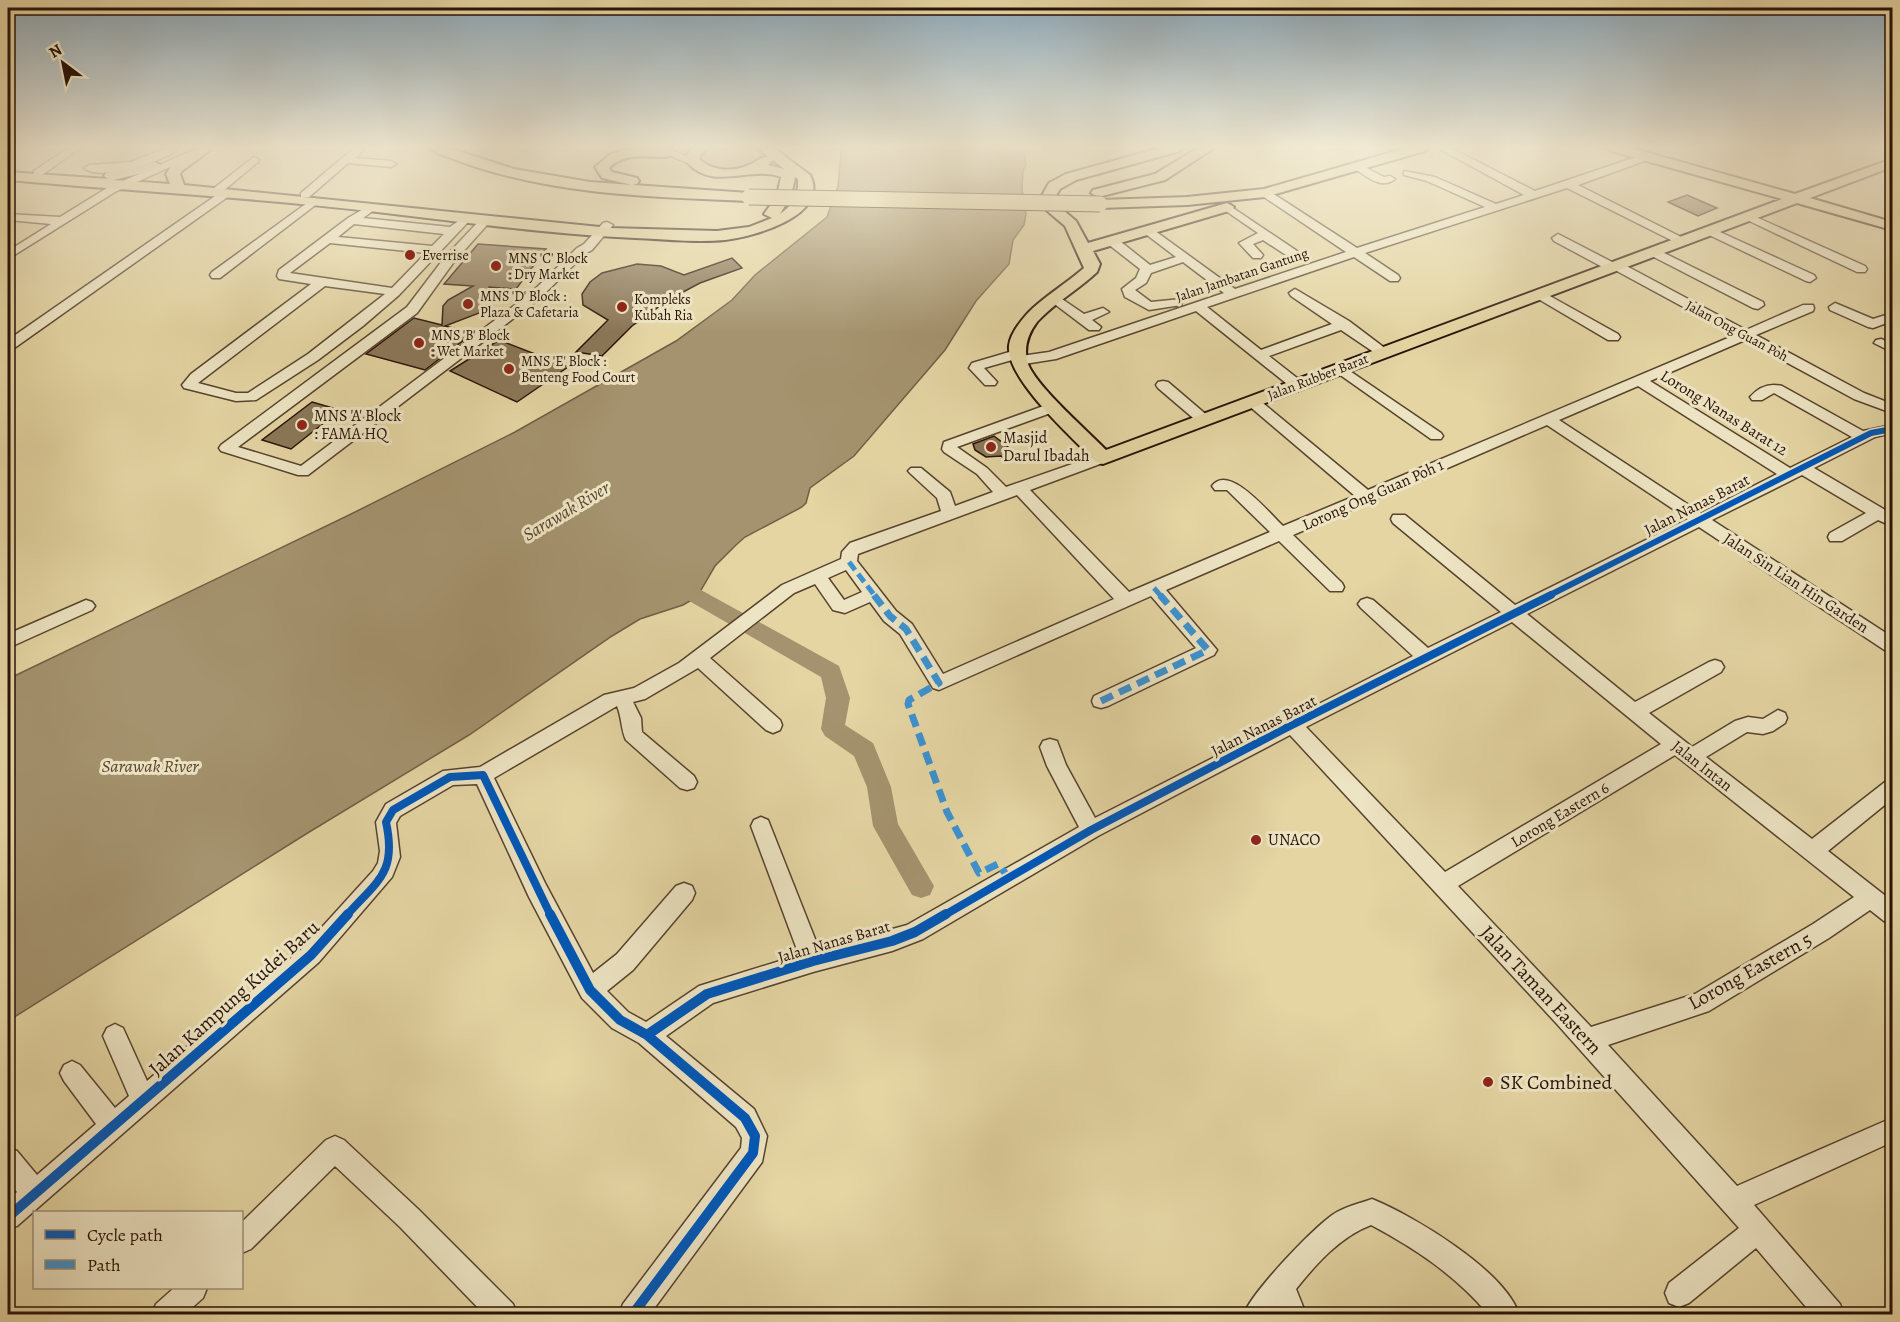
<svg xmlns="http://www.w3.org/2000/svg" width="1900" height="1322" viewBox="0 0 1900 1322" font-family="Alegreya,serif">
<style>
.green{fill:#c4b488;stroke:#766348;stroke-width:1.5}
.water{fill:#a4936e;stroke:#725f45;stroke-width:1.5}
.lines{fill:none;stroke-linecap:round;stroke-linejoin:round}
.river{fill:#a4936e;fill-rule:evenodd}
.building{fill:#8a7758;stroke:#281207;stroke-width:1.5}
.minor-casing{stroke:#57432e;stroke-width:3}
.major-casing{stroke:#281207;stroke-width:4}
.minor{fill:#ede4c3;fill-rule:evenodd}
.major{fill:#e4d5a3;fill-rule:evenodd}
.major-bridge-casing{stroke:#281207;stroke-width:17;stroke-linecap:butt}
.major-bridge{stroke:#e4d5a3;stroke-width:15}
.quiet-far1{stroke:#3c92d1;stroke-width:5;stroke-dasharray:10 5;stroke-linecap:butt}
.quiet{stroke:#3c92d1;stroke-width:7;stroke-dasharray:13 7;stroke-linecap:butt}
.cycleway-far2-casing{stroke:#ede4c3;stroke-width:9}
.cycleway-far1-casing{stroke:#ede4c3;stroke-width:12}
.cycleway-casing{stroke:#ede4c3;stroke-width:14}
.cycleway-far2{stroke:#0057b8;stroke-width:6}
.cycleway-far1{stroke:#0057b8;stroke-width:8}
.cycleway{stroke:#0057b8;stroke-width:10}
.poi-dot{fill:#8f2418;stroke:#ede4c3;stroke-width:2}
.labels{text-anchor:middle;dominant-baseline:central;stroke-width:6;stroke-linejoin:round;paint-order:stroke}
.far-poi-label{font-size:14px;fill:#281207;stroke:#ede4c3;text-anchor:start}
.far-street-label{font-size:14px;fill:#281207;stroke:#ede4c3}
.street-label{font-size:16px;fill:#281207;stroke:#ede4c3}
.poi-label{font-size:16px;fill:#281207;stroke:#ede4c3;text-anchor:start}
.water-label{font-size:18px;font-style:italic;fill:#5a4630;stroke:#ede4c3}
.near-street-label{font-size:20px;fill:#281207;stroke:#ede4c3}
.near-poi-label{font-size:20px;fill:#281207;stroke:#ede4c3;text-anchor:start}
</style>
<rect width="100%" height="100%" fill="#e4d5a3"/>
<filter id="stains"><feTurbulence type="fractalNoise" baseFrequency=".00333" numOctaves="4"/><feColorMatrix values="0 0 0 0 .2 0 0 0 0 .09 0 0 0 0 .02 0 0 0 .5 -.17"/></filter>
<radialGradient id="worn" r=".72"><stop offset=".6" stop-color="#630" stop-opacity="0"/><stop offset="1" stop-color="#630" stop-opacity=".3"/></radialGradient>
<path class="green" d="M708 148H758L761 156C752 169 727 173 712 168 708 167 704 163 700 160L701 154Z"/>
<path class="water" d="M843 148H1023L1026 165 1023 170 1022 189 1026 214 1024 225 1013 240 1009 264 976 301 945 350 854 456 810 488 806 503 802 507 745 537 736 545 715 566 697 597 683 605 640 619 612 636 469 735 306 834 8 1021V679L345 517 515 432 676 341 732 300 755 275 827 217 838 186 841 152Z"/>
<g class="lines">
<path class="river" d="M672 574 839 666 850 698 845 725 873 743 891 787 898 824 934 886 930 895 921 898 912 895 873 826 867 787 854 756 825 736 821 729 826 698 821 677 665 587 661 582 665 577Z"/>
</g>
<path class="building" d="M1687 195 1717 208 1698 216 1668 202Z
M478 244 546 249 516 289 489 287 492 303 487 310 445 326 473 333 425 370 366 354 414 318 442 325 443 306 448 300 473 286 444 284Z
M732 258 742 268 700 283 670 299 632 326 602 356 576 352 608 320 583 305 582 294 590 282 602 273 637 264 661 266 684 275Z
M499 340 553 361 568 367 517 402 450 371Z
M312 402 340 410 291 449 262 440Z
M994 436 1020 456 1008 462 1001 456 986 457 975 450 973 444Z"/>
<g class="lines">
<g class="minor-casing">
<path id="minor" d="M68 148H80L42 175H34V171Z
M166 148H179C164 162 101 182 84 168L89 165 131 162Z
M198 148H212L115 192 8 259V251L51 224 8 220V214L60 217 107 188Z
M354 148H365L355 158 391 161 396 164 391 167 348 163 309 197H301V193Z
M652 148H667L699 162 694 165 690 164Z
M1438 148H1451L1535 191 1642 155H1650V159L1578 185 1689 241 1683 245 1679 244 1567 188 1365 253 1398 275 1400 278 1398 281H1390L1354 257 1207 307 1261 350 1332 324 1291 296 1289 293 1295 289 1349 321 1390 352 1388 355H1378L1341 330 1269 356 1302 382 1304 385 1302 388H1292L1196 311 1056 359 1018 365 1013 364 1012 360 984 368 997 382 995 385H985L969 368 972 363 1016 350 1021 351 1023 354 1021 356 1049 352 1224 293 1183 262 1151 273 1146 283 1135 290 1151 302 1181 299 1182 302 1181 305 1149 310 1125 297 1122 289 1136 278 1140 269 1108 244V238H1116L1150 265 1176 257 1143 232V228H1151L1235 289 1346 252 1261 195V191H1269L1357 248 1485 207 1427 181 1404 175V171L1435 177 1496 204 1524 195Z
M254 157 259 160 258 162 223 191 229 192V196L13 349 8 350V340L221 192 213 189Z
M1359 164 1384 177 1390 176 1395 179C1381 190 1368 177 1355 169L1354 167Z
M314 198 320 201 318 203 220 278H212L210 275 212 272Z
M372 204 378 207 363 218 450 227 464 217 470 220 399 295 363 326 318 360 256 400 236 401 184 388 182 385 191 374 311 284 279 279 277 276 279 270 348 218ZM354 224 444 234 432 246 338 237ZM330 243 426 253 392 288 290 273ZM325 286 385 294 308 354 248 393H236L198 383Z
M1227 204 1297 251V257H1289L1263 240 1253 244 1263 255 1261 258H1253L1239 243 1258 233 1223 209V205Z
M1747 213 1865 266 1867 269 1865 272H1857L1743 218 1741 216Z
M483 220 487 221V225L453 263 417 313 238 447 301 466 531 293 577 248 584 244 603 223 607 222 613 225 592 250 585 254 539 299 308 475H298L221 451 219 448 221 445 407 307 445 257 479 221Z
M1709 227 1814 275 1816 278 1810 282 1806 281 1705 233 1703 231Z
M1558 234 1612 262H1619L1746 330 1803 305H1813L1814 308 1813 311 1756 335 1864 393 1892 404V413L1854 399 1745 340 1650 381 1790 468 1852 437 1774 393 1762 400H1752L1750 397C1759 387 1769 383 1782 386L1863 431 1892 425V433L1875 437 1814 468 1892 514V526L1878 520 1842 541H1830L1828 537 1830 533 1866 513 1802 475 1712 520 1892 637V653L1886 651 1699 527 1527 614 1635 702 1709 662 1715 660 1721 662 1724 667 1721 672 1649 713 1692 747 1735 721 1748 717 1763 719 1778 710 1785 713 1787 718 1785 723 1773 731 1763 734 1747 732 1706 757 1812 839 1885 782 1892 780V799L1828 851 1892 901V924L1884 921 1870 910 1829 938 1709 1011 1608 1045 1737 1186 1885 1121 1892 1124V1142L1754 1205 1840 1304 1844 1314H1812L1756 1248 1689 1303 1679 1307 1669 1303 1665 1293 1669 1283 1739 1228 1557 1024 1290 735 1098 836 923 939 892 951 813 972 713 1003 666 1036 754 1109 767 1136 762 1162 650 1314H619L623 1304 741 1148 742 1138 736 1127 639 1043 612 1028 582 998 529 897 477 784 453 785 400 816 396 823 400 857 392 877 319 962 17 1226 8 1230V1200L17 1192 8 1180V1148L17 1151 37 1175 96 1124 64 1081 60 1073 64 1065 72 1061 80 1065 115 1108 129 1096 103 1036 107 1028 115 1024 123 1028 147 1081 303 948 373 871 378 863 380 851 376 822 386 804 443 771 480 767 604 695 634 688 679 663 782 585 841 559 842 552 850 543 941 511 937 498 911 474 908 471 911 468H921L950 492 955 506 993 492 977 474 944 452 942 449 944 442 1049 404H1059L1061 407 1059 410 957 447 987 468 1006 487 1098 455H1108L1111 458 1108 461 1030 490 1129 592 1270 532 1227 490H1215L1212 486C1229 463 1270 514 1283 526L1355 496 1248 405 1246 402 1248 399H1258L1368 490 1735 335 1615 270H1608L1554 241 1552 238ZM1638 386 1777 474 1701 513 1559 420ZM1547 425 1688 519 1515 605 1405 515H1393L1391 519 1393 523 1501 612 1428 648 1373 600 1367 598 1361 600 1358 604 1361 608 1413 656 1095 818 1066 765 1057 741 1050 739 1043 741 1040 747 1047 766 1079 827 907 925 819 949 768 820 761 817 754 820 751 826 799 955 699 986 646 1022 628 1012 607 991 633 970 692 900 695 893 692 886 684 883 676 886 617 954 593 973 545 883 494 778 617 706C622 718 621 730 626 740L680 788 687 790 694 788 697 782 694 776 642 732 641 718 633 702 645 699 698 668 766 730 773 733 780 730 782 725 780 720 710 658 794 593 815 584 833 610 845 613 870 602 884 621 900 634 933 688 939 690 1151 596 1196 648 1094 696 1092 701 1094 706 1101 708 1108 706 1214 655 1217 650 1166 590 1279 541 1330 591H1342L1344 587 1342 583 1293 535ZM1017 495 1114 599 943 674 912 624 896 611 857 561 858 554ZM846 570 862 592 844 600 828 578ZM1512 622 1661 744 1445 872 1306 727ZM1675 755 1854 897 1813 924 1695 994 1591 1027 1458 886Z
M1654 248 1763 302 1764 305 1758 309 1753 308 1650 255V249Z
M1539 290 1618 334 1620 337 1618 340H1608L1535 297 1533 294 1535 291Z
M1056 295 1084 314 1103 308 1109 312 1092 320 1101 327 1099 330H1089L1052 302 1050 299 1052 296Z
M1835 303 1873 319 1892 313V321L1873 328 1868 327 1830 310 1829 307Z
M1881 339 1892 343V352L1874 343 1876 340Z
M1341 365 1441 433 1443 436 1441 439H1431L1336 372 1334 369 1336 366Z
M1163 381 1168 382 1209 417 1211 420 1209 423H1199L1158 388 1156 385 1158 382Z
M86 600 92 602 95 606 92 610 8 648V634Z
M335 1136 344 1140 418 1209 513 1304 517 1314H484L400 1227 335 1166 251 1249 242 1253V1222L326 1140Z
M1372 1199C1414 1216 1504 1270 1519 1314H1488C1455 1275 1416 1249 1371 1225 1341 1236 1316 1264 1296 1289L1306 1314H1278L1277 1312 1275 1314H1244C1251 1293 1316 1224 1337 1212 1348 1206 1361 1203 1372 1199Z
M174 1288H207L203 1298 185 1314H152L156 1304Z"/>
</g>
<g class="major-casing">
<path id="major" d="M197 148 210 150 182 171 180 174 184 185 610 228 717 231 749 227 772 218 764 214 777 196 781 177C751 165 712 192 687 162L686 156 693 148H707L700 156V160C715 172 734 172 751 164 757 161 761 157 768 157L761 150 774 148 810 175C831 216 752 237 725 240 695 243 665 239 635 238 545 234 457 221 369 211 249 197 128 191 8 180V172L108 179 104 176 106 173 155 162 162 166 160 169 113 180 170 184 166 174 172 165ZM773 160 784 169 768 165ZM795 177 798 179C799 196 793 205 780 214L791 196Z
M430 148H449L514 169 590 182 749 193 756 197 749 201C652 197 551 195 459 161 450 157 437 155 430 148Z
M633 148 669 149 676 153C663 164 631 146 609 168L612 172 637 178 639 181 637 184 632 185 602 178 595 167 611 154Z
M1160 148H1182L1180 151 1076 180 1060 189 1054 199 1056 204 1076 221 1088 243 1227 203 1234 207 1232 210 1093 251 1100 264 1097 272C1078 290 1054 303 1037 322 1028 334 1024 346 1027 361 1033 384 1088 431 1106 450L1782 199 1611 151 1609 148H1631L1795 194 1892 159V167L1810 198 1892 222V230L1797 203 1103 464 1096 462C1073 438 1006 379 1009 346 1010 335 1019 323 1027 314 1043 297 1066 284 1084 268L1065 226 1045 209 1040 199 1049 183 1066 174Z
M1198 148H1214L1165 180 1098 197 1091 193 1093 190 1155 174Z
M1406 148H1427L1425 151 1265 197 1187 205 1100 208 1093 204 1100 200 1187 197 1264 189Z"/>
</g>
<use href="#minor" class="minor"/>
<use href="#major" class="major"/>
<g class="major-bridge-casing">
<path id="major-bridge" d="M749 197 1100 204"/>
</g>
<use href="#major-bridge" class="major-bridge"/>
<path class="quiet-far1" d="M849 562 875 596
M1154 588 1161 596"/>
<path class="quiet" d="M874 595 890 616 906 629 939 683 909 700 908 704 947 812 979 873 998 864 1009 878
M1101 701 1208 650 1160 595"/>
<g class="cycleway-far2-casing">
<path id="cycleway-far2" d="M1548 596 1871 433 1892 429"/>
</g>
<g class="cycleway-far1-casing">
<path id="cycleway-far1" d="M346 916C378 880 397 873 386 822L393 810 450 777 483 775 551 916
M943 916 1091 830 1284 729 1551 595"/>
</g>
<g class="cycleway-casing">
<path id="cycleway" d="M550 914 590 990 620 1020 647 1035 745 1118 755 1136 753 1153 633 1314
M647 1035 707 994 813 961 892 941 915 932 946 914
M8 1217 311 955 348 914"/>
</g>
<use href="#cycleway-far2" class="cycleway-far2"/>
<use href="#cycleway-far1" class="cycleway-far1"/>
<use href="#cycleway" class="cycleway"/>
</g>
<linearGradient id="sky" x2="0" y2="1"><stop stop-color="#8da7b7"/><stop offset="0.44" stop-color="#f3ecd6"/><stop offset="1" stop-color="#f3ecd6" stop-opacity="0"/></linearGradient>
<rect width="1900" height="333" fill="url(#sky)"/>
<g class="poi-dot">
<circle cx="410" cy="255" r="6"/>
<circle cx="496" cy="266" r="6"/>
<circle cx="468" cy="304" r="6"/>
<circle cx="622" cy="307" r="6"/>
<circle cx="419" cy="343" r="6"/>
<circle cx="509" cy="369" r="6"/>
<circle cx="302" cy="425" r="6"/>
<circle cx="991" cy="447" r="6"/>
<circle cx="1256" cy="840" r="6"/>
<circle cx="1488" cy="1082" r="6"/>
</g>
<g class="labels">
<g class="far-poi-label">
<text x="422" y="255">Everrise</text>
<text x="508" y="258">MNS 'C' Block<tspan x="508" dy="16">: Dry Market</tspan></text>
<text x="480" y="296">MNS 'D' Block :<tspan x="480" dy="16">Plaza &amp; Cafetaria</tspan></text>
<text x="634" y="299">Kompleks<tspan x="634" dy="16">Kubah Ria</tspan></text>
<text x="431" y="335">MNS 'B' Block<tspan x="431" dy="16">: Wet Market</tspan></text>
<text x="521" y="361">MNS 'E' Block :<tspan x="521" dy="16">Benteng Food Court</tspan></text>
</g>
<g class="far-street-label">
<text transform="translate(1242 275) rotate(-19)">Jalan Jambatan Gantung</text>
<text transform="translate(1737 331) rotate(28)">Jalan Ong Guan Poh</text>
<text transform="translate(1318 377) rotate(-21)">Jalan Rubber Barat</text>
</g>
<g class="street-label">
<text transform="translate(1724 413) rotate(32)">Lorong Nanas Barat 12</text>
<text transform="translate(1373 495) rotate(-24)">Lorong Ong Guan Poh 1</text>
<text transform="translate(1697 505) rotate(-27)">Jalan Nanas Barat</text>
<text transform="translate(1796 583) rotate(33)">Jalan Sin Lian Hin Garden</text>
<text transform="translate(1264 726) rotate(-27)">Jalan Nanas Barat</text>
<text transform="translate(1702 766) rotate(38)">Jalan Intan</text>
<text transform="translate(1560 815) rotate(-31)">Lorong Eastern 6</text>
<text transform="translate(834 942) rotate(-16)">Jalan Nanas Barat</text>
</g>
<g class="poi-label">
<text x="314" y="416">MNS 'A' Block<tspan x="314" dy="18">: FAMA HQ</tspan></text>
<text x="1003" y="438">Masjid<tspan x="1003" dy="18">Darul Ibadah</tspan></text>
<text x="1268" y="840">UNACO</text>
</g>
<g class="water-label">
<text transform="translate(566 511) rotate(-31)">Sarawak River</text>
<text x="150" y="766">Sarawak River</text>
</g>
<g class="near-street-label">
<text transform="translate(1750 971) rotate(-29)">Lorong Eastern 5</text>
<text transform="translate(1541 990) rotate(47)">Jalan Taman Eastern</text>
<text transform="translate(234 998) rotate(-42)">Jalan Kampung Kudei Baru</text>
</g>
<g class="near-poi-label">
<text x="1500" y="1082">SK Combined</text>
</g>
</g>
<rect width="1900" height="1322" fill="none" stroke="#e4d5a3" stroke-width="30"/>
<rect x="9" y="9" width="1882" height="1304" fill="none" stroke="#281207" stroke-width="3"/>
<rect x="15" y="15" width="1870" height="1292" fill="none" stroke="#281207" stroke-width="1.5"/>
<rect x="33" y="1211" width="210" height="78" fill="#ede4c3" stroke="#9e9078" stroke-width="1.5"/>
<rect x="45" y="1230" width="30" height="9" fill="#0057b8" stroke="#9e9078" stroke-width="1.5"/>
<text x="87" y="1241" font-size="18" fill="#281207">Cycle path</text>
<rect x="45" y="1260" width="30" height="9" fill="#3c92d1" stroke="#9e9078" stroke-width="1.5"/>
<text x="87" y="1271" font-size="18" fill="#281207">Path</text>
<g transform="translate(63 63) rotate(328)" stroke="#ede4c3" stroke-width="4.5" paint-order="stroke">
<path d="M0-4.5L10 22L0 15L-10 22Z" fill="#281207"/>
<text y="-9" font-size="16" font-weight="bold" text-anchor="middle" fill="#281207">N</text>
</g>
<rect width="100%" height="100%" filter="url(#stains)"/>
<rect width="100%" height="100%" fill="url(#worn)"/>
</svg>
